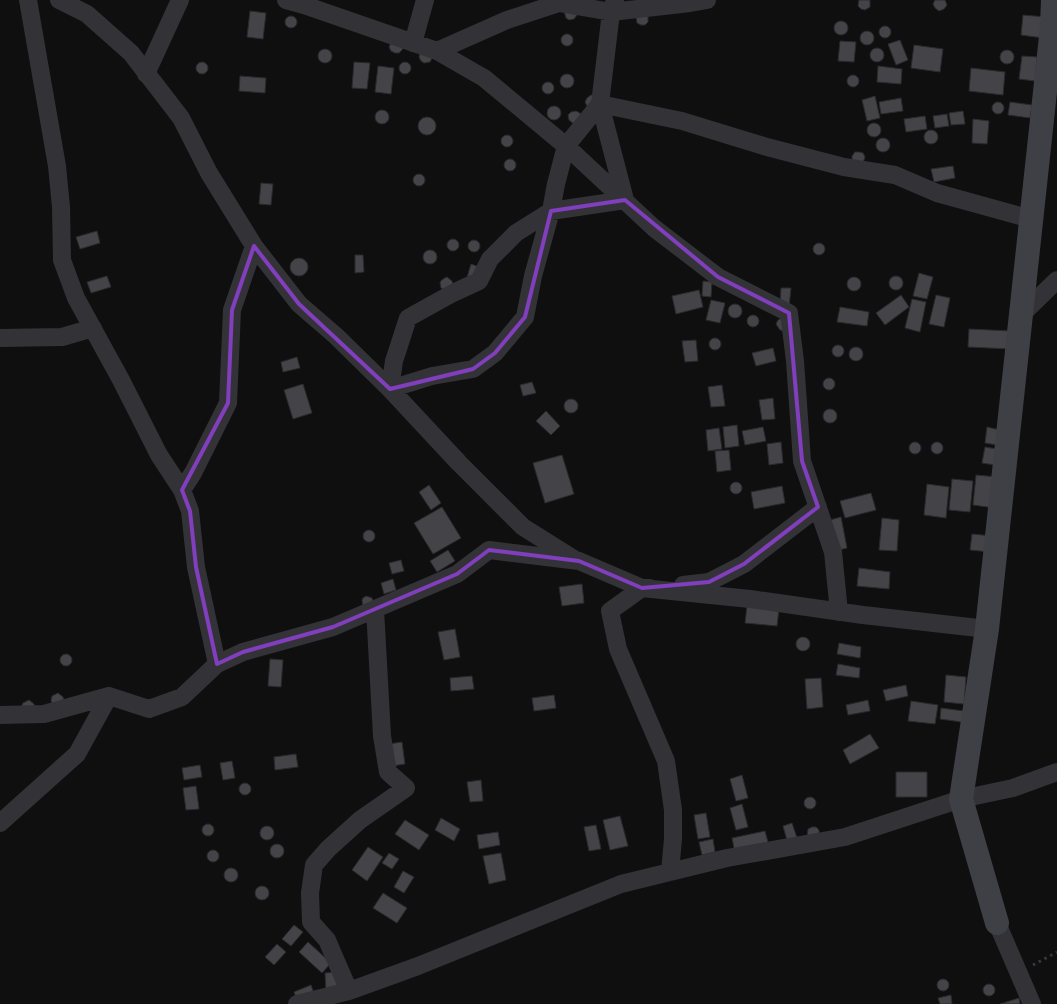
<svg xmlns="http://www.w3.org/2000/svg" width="1057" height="1004" viewBox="0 0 1057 1004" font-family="Roboto,sans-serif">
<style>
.building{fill:#444448;stroke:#2a292c}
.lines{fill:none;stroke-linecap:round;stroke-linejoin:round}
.path{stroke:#37383c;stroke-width:3;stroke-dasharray:2.5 4;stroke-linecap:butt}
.minor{stroke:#333337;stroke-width:18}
.secondary{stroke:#3f4045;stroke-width:24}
.marked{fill:none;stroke:#813ebd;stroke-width:4;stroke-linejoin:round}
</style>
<rect width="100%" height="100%" fill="#0f0f10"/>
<path class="building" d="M859 0H870V7L865 10 861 9 858 6Z
M935 0H945L947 5 944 9 939 11 935 8 933 4Z
M250 11 266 13 263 39 247 37Z
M564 11 577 15 574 19 569 20 566 18Z
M1023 15 1046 17 1043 38 1021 35Z
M285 22a6 6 0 1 1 12 0a6 6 0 1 1-12 0Z
M636 16H648V22L645 25H641L637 23Z
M834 28a7 7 0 1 1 14 0a7 7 0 1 1-14 0Z
M879 32a6 6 0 1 1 12 0a6 6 0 1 1-12 0Z
M860 38a7 7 0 1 1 14 0a7 7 0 1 1-14 0Z
M561 40a6 6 0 1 1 12 0a6 6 0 1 1-12 0Z
M900 40 908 60 896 65 888 44Z
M840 41 856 42 854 62 838 61Z
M391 43 403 48 402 50 399 53H395L391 51 389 47Z
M914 45 943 49 940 72 911 68Z
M870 55a7 7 0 1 1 14 0a7 7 0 1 1-14 0Z
M318 56a7 7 0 1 1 14 0a7 7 0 1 1-14 0Z
M1000 57a7 7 0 1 1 14 0a7 7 0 1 1-14 0Z
M420 53 432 58 430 62 424 63 421 61 419 57Z
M1022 56 1037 57 1035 81 1019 79Z
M399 68a6 6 0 1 1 12 0a6 6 0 1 1-12 0Z
M196 68a6 6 0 1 1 12 0a6 6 0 1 1-12 0Z
M354 62 370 63 367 89 352 88Z
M378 66 394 68 391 94 375 92Z
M878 66 902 69 901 84 877 82Z
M971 68 1005 72 1003 95 969 91Z
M560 81a7 7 0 1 1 14 0a7 7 0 1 1-14 0Z
M847 81a6 6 0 1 1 12 0a6 6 0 1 1-12 0Z
M240 76 266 78 265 93 239 91Z
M542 88a6 6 0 1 1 12 0a6 6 0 1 1-12 0Z
M591 95H593L591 108 587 106 585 102 587 98Z
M875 96 880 118 867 121 862 100Z
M901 98 903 111 881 114 879 102Z
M992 108a6 6 0 1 1 12 0a6 6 0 1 1-12 0Z
M1010 102 1032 105 1030 118 1008 115Z
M547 113a7 7 0 1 1 14 0a7 7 0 1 1-14 0Z
M375 117a7 7 0 1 1 14 0a7 7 0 1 1-14 0Z
M576 111 580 113 581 117 574 124 569 120 568 115 571 112Z
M963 111 965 124 951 125 949 113Z
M947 114 949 126 935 128 933 116Z
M925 116 927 129 906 132 904 119Z
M418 126a9 9 0 1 1 18 0a9 9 0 1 1-18 0Z
M973 119 989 121 987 144 972 143Z
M867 130a7 7 0 1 1 14 0a7 7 0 1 1-14 0Z
M924 137a7 7 0 1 1 14 0a7 7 0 1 1-14 0Z
M501 141a6 6 0 1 1 12 0a6 6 0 1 1-12 0Z
M876 145a7 7 0 1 1 14 0a7 7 0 1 1-14 0Z
M855 152H859L863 153 865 157 863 163 852 160V156Z
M504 165a6 6 0 1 1 12 0a6 6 0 1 1-12 0Z
M953 166 955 178 934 182 931 169Z
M413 180a6 6 0 1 1 12 0a6 6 0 1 1-12 0Z
M261 183 273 184 271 205 259 204Z
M97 231 100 243 80 249 76 237Z
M447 245a6 6 0 1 1 12 0a6 6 0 1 1-12 0Z
M468 246a6 6 0 1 1 12 0a6 6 0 1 1-12 0Z
M813 249a6 6 0 1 1 12 0a6 6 0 1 1-12 0Z
M423 257a7 7 0 1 1 14 0a7 7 0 1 1-14 0Z
M355 255H363L364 272 355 273Z
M290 267a9 9 0 1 1 18 0a9 9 0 1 1-18 0Z
M471 264 479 267 475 283 466 281Z
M919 273 933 277 927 299 913 296Z
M107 276 111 287 91 293 87 282Z
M889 283a7 7 0 1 1 14 0a7 7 0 1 1-14 0Z
M447 277 452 281 453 285 445 290 441 288 440 282 443 279Z
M847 284a7 7 0 1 1 14 0a7 7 0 1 1-14 0Z
M703 281 712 282 711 297 702 296Z
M781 288H791L789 307 780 306Z
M699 290 703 307 676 314 672 296Z
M901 295 909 307 885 325 876 313Z
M936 295 950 298 944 327 929 324Z
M912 299 926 302 920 332 905 328Z
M711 300 725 303 720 323 706 320Z
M728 311a7 7 0 1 1 14 0a7 7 0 1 1-14 0Z
M840 307 869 312 867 326 837 322Z
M747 321a6 6 0 1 1 12 0a6 6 0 1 1-12 0Z
M782 318 784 331 780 330 776 324 778 320Z
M969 329 1011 331 1010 349 968 347Z
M709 344a6 6 0 1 1 12 0a6 6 0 1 1-12 0Z
M696 340 698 361 685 362 682 341Z
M832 351a6 6 0 1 1 12 0a6 6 0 1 1-12 0Z
M849 354a7 7 0 1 1 14 0a7 7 0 1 1-14 0Z
M773 348 776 361 756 366 752 353Z
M297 357 300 368 283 372 281 362Z
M823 384a6 6 0 1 1 12 0a6 6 0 1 1-12 0Z
M532 382 536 393 523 396 520 385Z
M303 384 312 413 293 419 284 390Z
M722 385 725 406 711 407 708 387Z
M773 398 775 419 762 420 759 400Z
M564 406a7 7 0 1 1 14 0a7 7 0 1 1-14 0Z
M823 416a7 7 0 1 1 14 0a7 7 0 1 1-14 0Z
M546 411 560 426 551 435 536 421Z
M737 425 739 446 725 448 723 427Z
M763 427 766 441 745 445 742 431Z
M987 427 1000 430 997 445 985 443Z
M719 428 722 449 708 451 706 430Z
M931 448a6 6 0 1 1 12 0a6 6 0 1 1-12 0Z
M909 448a6 6 0 1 1 12 0a6 6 0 1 1-12 0Z
M781 442 783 463 769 465 767 444Z
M985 447 997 449 995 465 982 463Z
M729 450 731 470 717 472 715 451Z
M562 455 574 494 545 503 533 463Z
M976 475 998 477 995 508 973 505Z
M952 479 973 481 970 512 949 510Z
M730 488a6 6 0 1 1 12 0a6 6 0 1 1-12 0Z
M927 484 949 487 946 518 924 515Z
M429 485 441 503 431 510 419 492Z
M782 486 785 503 754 509 751 492Z
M871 493 876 510 845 518 840 501Z
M442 507 461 538 433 554 414 523Z
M841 517 847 548 835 551 830 520Z
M882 518 899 520 897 551 879 550Z
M363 536a6 6 0 1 1 12 0a6 6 0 1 1-12 0Z
M972 534 992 536 990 552 970 550Z
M448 550 455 561 437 572 430 561Z
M401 560 404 571 392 574 389 563Z
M859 568 890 572 889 589 857 586Z
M393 579 396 590 384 594 381 583Z
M582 584 584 603 562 606 559 587Z
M366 596 372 598 374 604 363 607 362 600 363 598Z
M747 606 779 609 777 626 745 623Z
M455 629 460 657 444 660 438 632Z
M796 644a7 7 0 1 1 14 0a7 7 0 1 1-14 0Z
M839 643 861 647 860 658 837 654Z
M60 660a6 6 0 1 1 12 0a6 6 0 1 1-12 0Z
M270 659 283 660 281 687 268 686Z
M838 664 860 668 859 678 836 675Z
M946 675 966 677 964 704 944 702Z
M472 676 474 689 451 691 450 678Z
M821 678 823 707 807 709 805 679Z
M906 685 908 696 886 701 883 690Z
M58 693 63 697 64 701 52 704 51 700 52 696Z
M554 695 556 708 534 711 532 698Z
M29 700 34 704 35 708 21 707 23 703Z
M868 700 870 711 848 715 846 705Z
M911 701 938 705 935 724 908 721Z
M941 708 964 711 962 722 940 719Z
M870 734 879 748 850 764 843 750Z
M402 742 405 764 392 766 389 744Z
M296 754 298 767 275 770 274 757Z
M232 761 235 778 223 780 220 763Z
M200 765 202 777 184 780 182 768Z
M896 772H927V797H896Z
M742 775 748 798 736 801 730 779Z
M481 780 483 801 470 802 467 782Z
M239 789a6 6 0 1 1 12 0a6 6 0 1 1-12 0Z
M196 786 199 809 186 810 183 788Z
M804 803a6 6 0 1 1 12 0a6 6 0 1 1-12 0Z
M742 804 748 827 736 830 730 808Z
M706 813 710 837 698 839 694 815Z
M620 816 628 846 610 850 603 820Z
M441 818 460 829 454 841 435 830Z
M405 820 429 835 419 850 395 834Z
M792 823 798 841 788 844 783 826Z
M202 830a6 6 0 1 1 12 0a6 6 0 1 1-12 0Z
M596 825 601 849 589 851 584 827Z
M260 833a7 7 0 1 1 14 0a7 7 0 1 1-14 0Z
M812 827H816L819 830V836H807L808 829Z
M765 831 769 846 735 853 732 838Z
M498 832 500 845 479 849 477 835Z
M713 839 715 852 702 855 699 842Z
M270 851a7 7 0 1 1 14 0a7 7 0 1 1-14 0Z
M368 847 383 857 367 881 352 870Z
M207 856a6 6 0 1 1 12 0a6 6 0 1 1-12 0Z
M389 853 399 859 392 869 382 863Z
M501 853 506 880 489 884 483 856Z
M224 875a7 7 0 1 1 14 0a7 7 0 1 1-14 0Z
M403 871 414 877 404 893 394 887Z
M255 893a7 7 0 1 1 14 0a7 7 0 1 1-14 0Z
M383 893 407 908 397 923 373 908Z
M294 925 303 932 291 946 282 939Z
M308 942 331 963 322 973 299 952Z
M277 944 286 952 274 965 265 957Z
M337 972 338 990 326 991 325 973Z
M937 985a6 6 0 1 1 12 0a6 6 0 1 1-12 0Z
M983 990a6 6 0 1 1 12 0a6 6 0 1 1-12 0Z
M311 985 315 996 298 1003 294 992Z
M951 995 952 1004H940L938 998Z
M1019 998 1020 1004H1000Z"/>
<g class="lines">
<path class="path" d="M1033 965 1057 952"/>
<path class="minor" d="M28 0 57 166 61 207 62 260 76 298 121 380 159 455 182 490 190 511 196 567 217 664 243 652 333 627 457 574 489 550 579 561 642 588 750 599 863 615 987 629
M59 0 87 14 131 53 181 118 209 173 254 246 299 304 336 336 390 389 459 463 523 527 574 559
M286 0 304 5 437 51 484 78 566 146 654 228 718 277 789 313 795 361 802 461 833 552 839 612
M615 0 611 12 600 104 566 146 556 184 551 211 533 276 525 317 495 353 473 369 432 376 390 389 394 361 408 318 453 293 479 281 490 259 516 233 551 211 625 200 600 104 682 121 767 147 844 167 895 175 937 193 1031 219
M413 43 425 0
M437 51 507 20 559 3 611 12 690 3 707 0
M146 74 180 0
M1021 315 1057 280
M0 338 62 337 93 328
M182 490 193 473 228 403 232 310 254 246
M683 585 709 582 744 564 818 507
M650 588H642L610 611 618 649 666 761 673 810V839L670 872
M0 715 44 714 109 696 149 709 182 697 217 664
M0 823 77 754 109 696
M997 923 1032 1004
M349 991 327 940 311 922 310 893 314 865 328 849 360 820 406 788 388 772 382 736 375 609
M297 1004 349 991 418 966 621 884 727 858 845 837 961 799 1013 788 1057 772"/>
<path class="secondary" d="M997 923 961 799 987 629 1052 27 1053 0"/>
</g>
<path class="marked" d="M625 200 718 277 789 313 802 461 818 507 744 564 709 582 642 588 579 561 489 550 457 574 333 627 243 652 217 664 196 567 190 511 182 490 228 403 232 310 254 246 299 304 390 389 473 369 495 353 525 317 551 211Z"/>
</svg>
